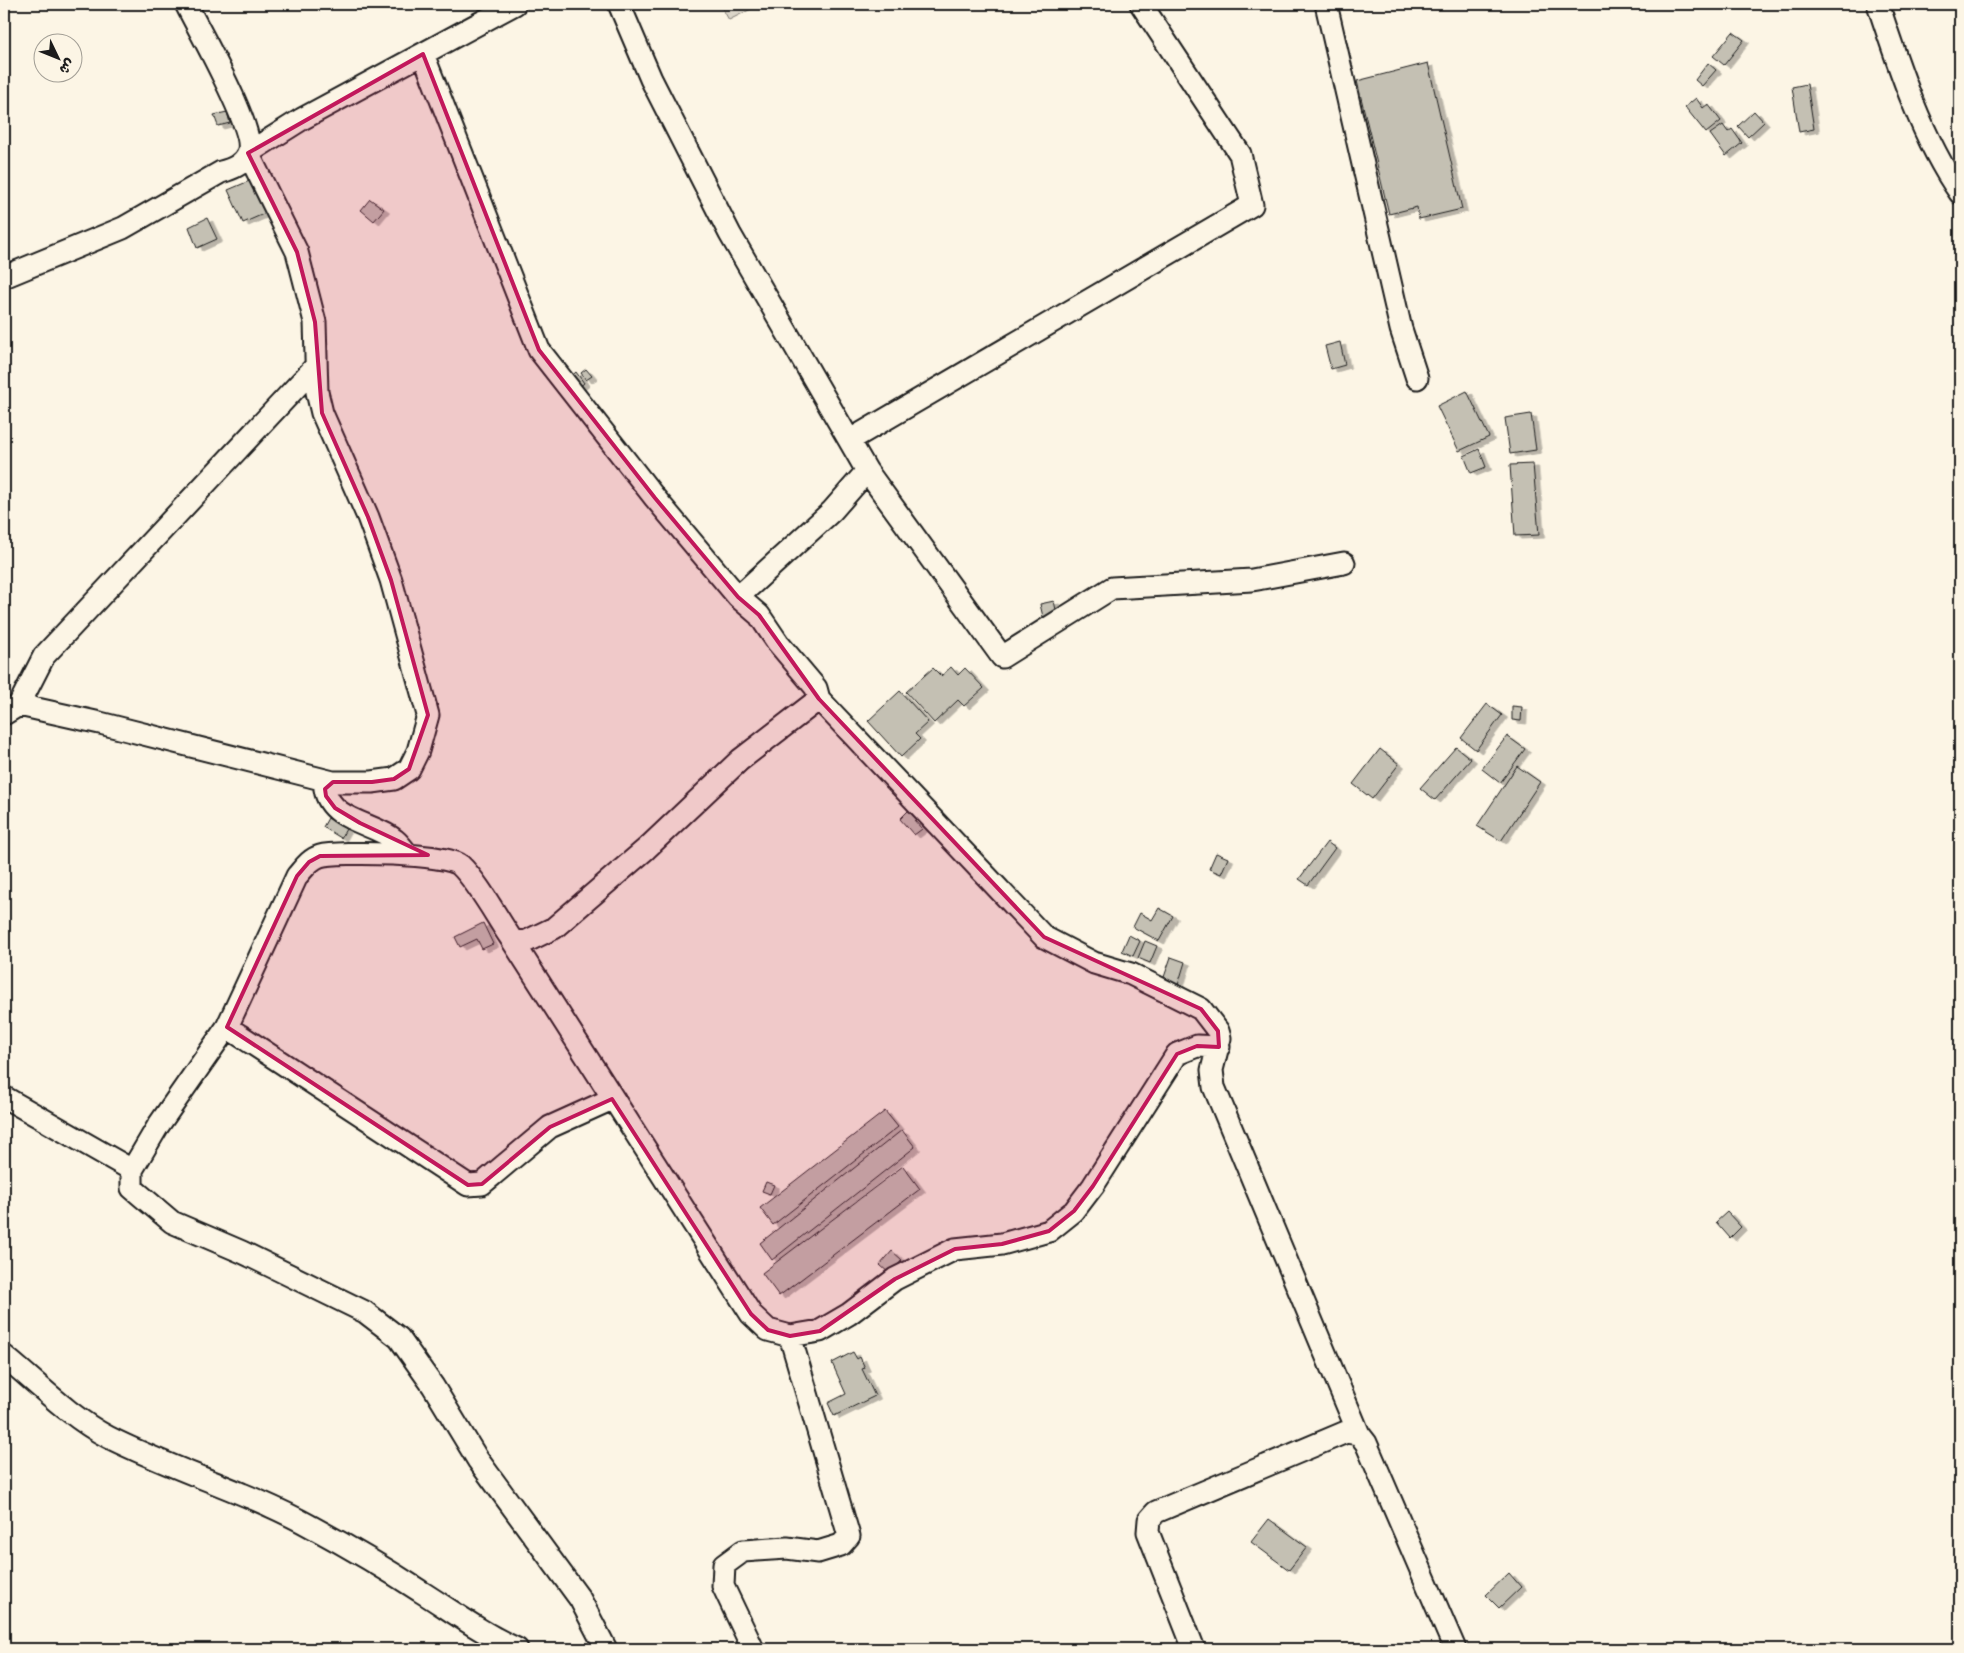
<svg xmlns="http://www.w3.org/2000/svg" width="1964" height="1653" viewBox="0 0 1964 1653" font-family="Kalam,'Playpen Sans Arabic',sans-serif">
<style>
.green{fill:#dbd5c8;stroke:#7c7872}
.building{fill:#c4c0b3;stroke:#1c1c1c;filter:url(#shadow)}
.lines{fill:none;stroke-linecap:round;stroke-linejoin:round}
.minor-casing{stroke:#1c1c1c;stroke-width:25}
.minor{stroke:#fcf5e5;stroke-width:21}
.marked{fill:#c2185b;fill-opacity:0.2;stroke:#c2185b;stroke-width:4;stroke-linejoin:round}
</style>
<defs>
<filter id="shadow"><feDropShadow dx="5.5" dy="3" stdDeviation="0" flood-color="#0004"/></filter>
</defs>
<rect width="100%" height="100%" fill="#fcf5e5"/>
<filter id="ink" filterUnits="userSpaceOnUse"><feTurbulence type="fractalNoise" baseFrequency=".02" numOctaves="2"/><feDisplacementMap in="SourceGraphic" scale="10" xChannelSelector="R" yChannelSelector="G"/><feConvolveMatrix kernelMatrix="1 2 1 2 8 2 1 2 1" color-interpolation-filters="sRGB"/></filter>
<g filter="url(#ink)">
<path class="green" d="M720 4H761L729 20Z"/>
<path class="building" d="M1733 32 1744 40 1724 65 1713 56Z
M1428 63 1462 209 1419 219 1417 207 1389 214 1357 81Z
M1708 63 1716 70 1702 86 1695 80Z
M1807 84 1814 129 1799 132 1792 87Z
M1696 98 1703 108 1708 104 1721 121 1706 133 1685 107Z
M1754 111 1764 122 1748 137 1738 126Z
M227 112 230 123 218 126 214 115Z
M1723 125 1728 132 1732 129 1742 143 1726 156 1710 134Z
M254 179 268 212 243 223 228 190Z
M370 199 384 209 374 221 361 210Z
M207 218 217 239 197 248 189 227Z
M1340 342 1345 365 1331 369 1325 346Z
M586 369 592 376 586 380 581 373Z
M576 372 584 383 577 389 568 379Z
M1467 391 1489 437 1459 451 1437 406Z
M1531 414 1536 450 1510 454 1505 418Z
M1479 449 1486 467 1471 473 1464 456Z
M1533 464 1539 535 1515 536 1510 465Z
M1054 601 1057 614 1043 617 1040 604Z
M951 667 958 675 965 668 984 688 964 706 958 700 934 723 906 692 933 668 941 676Z
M900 691 928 722 915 734 920 739 901 757 868 721Z
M1487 704 1502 715 1476 750 1461 738Z
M1512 706 1522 707 1521 721 1512 720Z
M1507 736 1525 749 1500 783 1482 769Z
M1456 747 1471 759 1435 800 1420 788Z
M1380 749 1399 764 1372 799 1353 784Z
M1517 766 1540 782 1501 841 1477 826Z
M911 808 918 816 914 820 922 829 914 835 900 819Z
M328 818 346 829 341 838 323 827Z
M1327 842 1335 848 1308 885 1299 879Z
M1216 853 1228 858 1221 874 1209 869Z
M1159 908 1173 916 1159 941 1133 927 1140 913 1152 920Z
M483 923 493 944 482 949 477 939 460 947 455 937Z
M1129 935 1140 941 1133 956 1122 951Z
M1145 941 1157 946 1150 963 1138 958Z
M1171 957 1185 962 1178 985 1163 980Z
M885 1111 898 1127 773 1225 760 1208Z
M902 1130 915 1147 772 1260 760 1243Z
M903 1166 920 1189 779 1296 762 1273Z
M766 1182 774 1185 770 1194 762 1191Z
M1727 1212 1741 1227 1730 1238 1716 1222Z
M892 1251 902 1260 890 1274 880 1265Z
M853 1352 857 1359 860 1357 865 1368 862 1369 875 1396 834 1416 828 1403 846 1394 832 1363Z
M1269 1519 1307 1547 1289 1570 1251 1542Z
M1509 1573 1521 1587 1499 1608 1486 1595Z"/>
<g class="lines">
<g class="minor-casing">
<path id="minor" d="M619 4 651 79 730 234 867 471 1002 657 1112 588 1252 580 1344 563
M1326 4 1401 329 1417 378
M1878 4C1898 65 1923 141 1960 193
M423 54 539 350 655 498 738 597
M4 277 123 228 221 172C232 169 243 165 248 153 257 131 198 29 186 4
M850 440 1252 205 1240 154 1141 4
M819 699 1044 937 1094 963 1131 974 1201 1009 1218 1031 1220 1038 1212 1070 1214 1087 1359 1434
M19 705 100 723 333 782
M4 714 19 705 44 656 316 366
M408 855C404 850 400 844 395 840 375 823 330 821 325 789L333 782H372L394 779 409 769 418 751 428 715 391 580 368 517 322 413 317 392 315 322 297 252 248 153 302 119 515 4
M512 940 751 1314 768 1330 790 1336 820 1331 849 1314 895 1279 955 1249 1002 1244 1049 1231 1074 1211 1093 1186 1177 1054 1197 1046 1219 1047
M227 1027 468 1185 482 1184 550 1127 612 1099
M4 1097 132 1170
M4 1356C37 1383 70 1417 108 1437 175 1471 247 1491 312 1527 349 1547 385 1568 420 1591 452 1611 483 1634 517 1649
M606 1649 580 1599 478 1460 433 1386 399 1338 365 1312 242 1252 172 1222 132 1188V1170L158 1126 227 1027 297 876C304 868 310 859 320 856 338 851 448 853 460 865 478 882 497 918 512 940L525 942 554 928 646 849 740 760 819 699 816 688 778 643 759 615 738 597 832 511 867 471
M753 1649 723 1586 724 1565 743 1551 787 1548 818 1552 841 1545 849 1536 790 1336
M1194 1649 1148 1532 1149 1520 1156 1512 1346 1432 1359 1434 1366 1443 1455 1649"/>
</g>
<use href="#minor" class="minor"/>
</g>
</g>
<path class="marked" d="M423 54 539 350 655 498 738 597 759 615 819 699 1044 937 1201 1009 1218 1031 1219 1047 1197 1046 1177 1054 1093 1186 1074 1211 1049 1231 1002 1244 955 1249 895 1279 820 1331 790 1336 768 1330 751 1314 612 1099 550 1127 482 1184 468 1185 227 1027 297 876 309 862 320 856 428 855 360 823 335 808 326 796 325 789 333 782H372L394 779 409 769 428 715 391 580 368 517 322 413 315 322 297 252 248 153Z"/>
<rect width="1964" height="1653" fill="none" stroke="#fcf5e5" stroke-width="20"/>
<rect x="10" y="10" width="1944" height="1633" fill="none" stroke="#1c1c1c" stroke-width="2" filter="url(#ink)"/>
<g transform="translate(58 58) rotate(133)"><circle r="24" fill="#fcf5e5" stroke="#a29e95"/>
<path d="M0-4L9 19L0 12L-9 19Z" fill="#1c1c1c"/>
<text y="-8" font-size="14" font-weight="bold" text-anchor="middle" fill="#1c1c1c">ش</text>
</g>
</svg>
